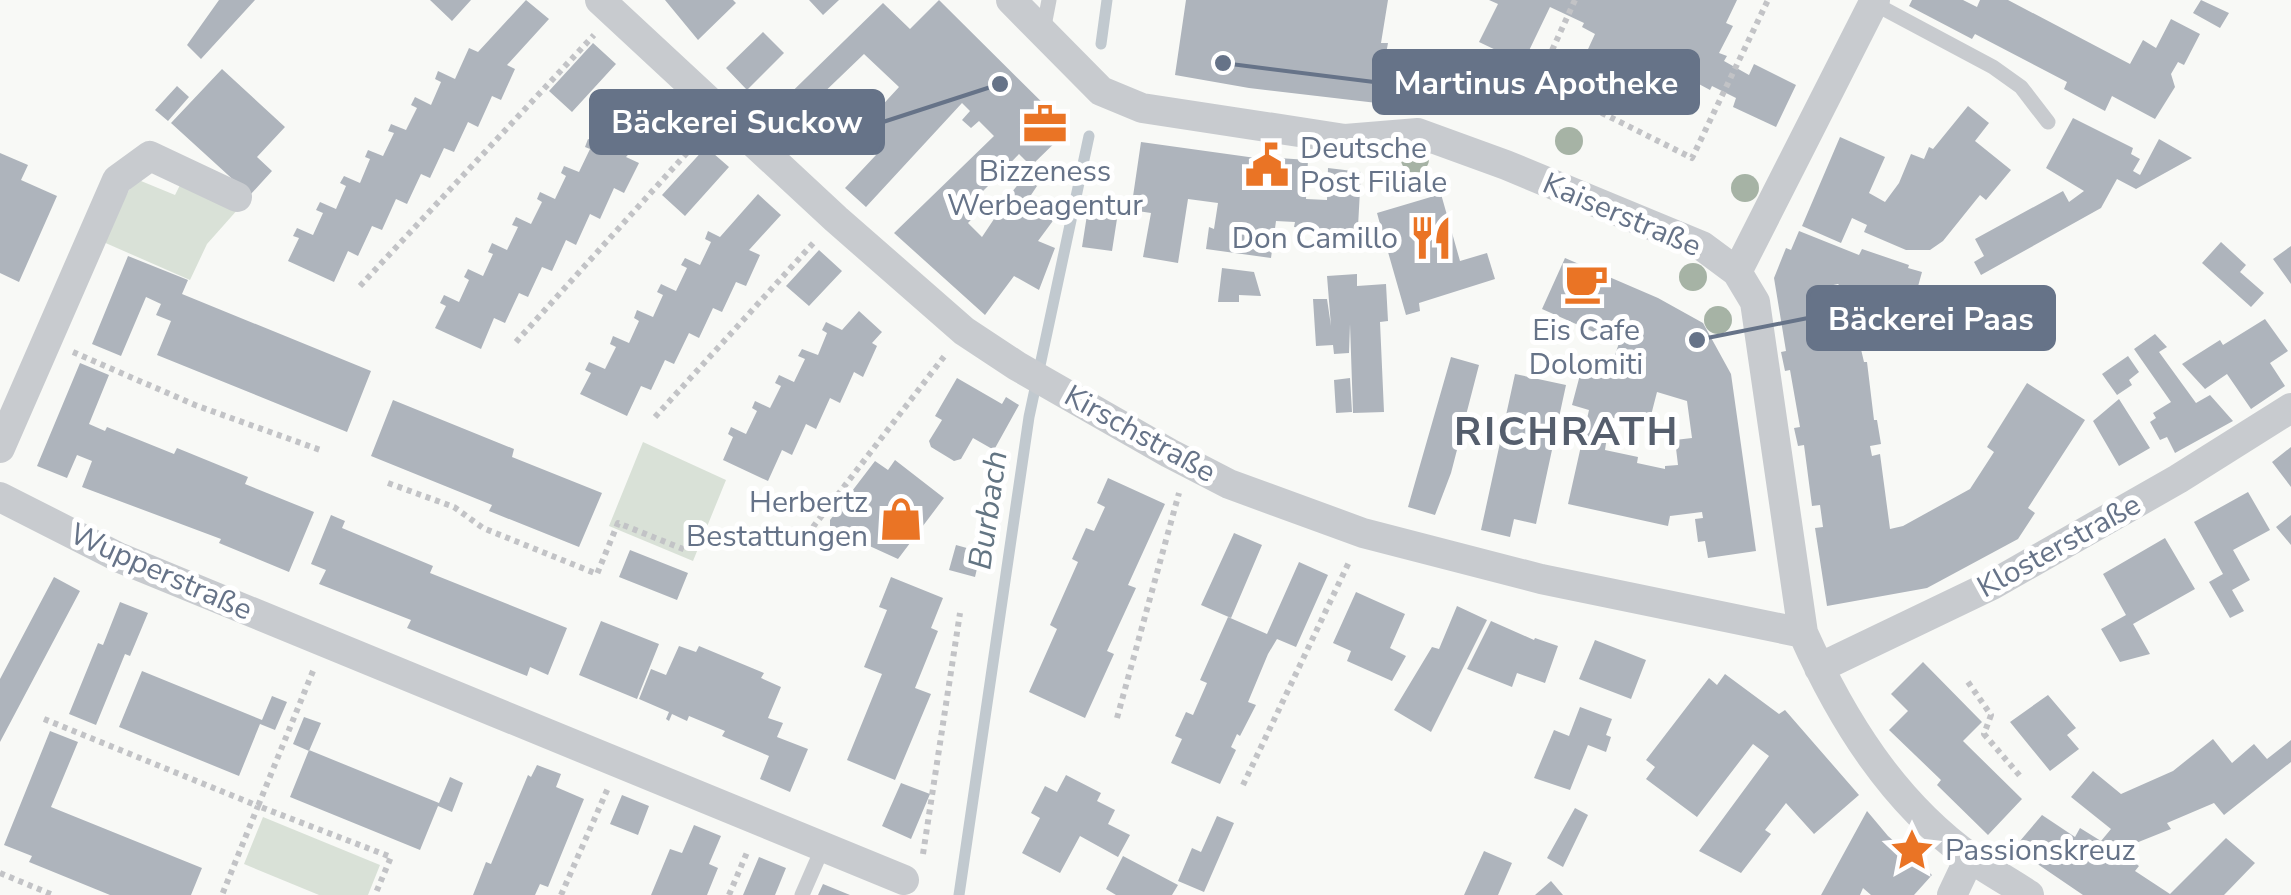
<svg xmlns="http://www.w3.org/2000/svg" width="2291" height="895" viewBox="0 0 2291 895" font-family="'Nunito Sans',sans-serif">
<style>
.green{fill:#d9e1d7}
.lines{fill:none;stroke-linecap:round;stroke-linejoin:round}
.stream{stroke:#c1c9cf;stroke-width:11}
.building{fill:#aeb4bc;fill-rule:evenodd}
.path{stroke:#c2c3c6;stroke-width:6;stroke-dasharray:5 5;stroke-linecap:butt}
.service{stroke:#c8cbcf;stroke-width:15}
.minor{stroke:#c8cbcf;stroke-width:30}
.tree{fill:#a6b3a5}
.labels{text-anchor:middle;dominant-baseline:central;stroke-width:10;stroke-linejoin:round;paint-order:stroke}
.poi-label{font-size:30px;fill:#667388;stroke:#fff;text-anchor:start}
.street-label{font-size:30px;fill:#667388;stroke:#fff}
.water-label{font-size:32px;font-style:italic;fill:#637583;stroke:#fff}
.district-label{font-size:40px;font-weight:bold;letter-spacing:2.5px;fill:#555e6d;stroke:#fff}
.leader{fill:none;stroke:#667388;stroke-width:4}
.callout-dot{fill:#667388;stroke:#fff;stroke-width:4}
.callout{fill:#667388;stroke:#667388;stroke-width:4}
.callout-label{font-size:32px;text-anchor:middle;font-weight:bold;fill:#fff}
</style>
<rect width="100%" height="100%" fill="#f8f9f6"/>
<path class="green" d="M141 181 175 195 181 183 239 208 207 244 190 280 101 241 133 183Z
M643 442 726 480 693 561 609 526Z
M263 817 380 865 368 895H319L244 864Z"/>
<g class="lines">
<path class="stream" d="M1101 44 1107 0
M959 895 1029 417 1089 136"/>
</g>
<path class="building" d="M219 0H255L201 59 187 45Z
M430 0H471L452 21Z
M526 0 549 19 507 65 515 69 501 100 492 96 478 127 468 122 454 152 444 148 430 178 421 174 407 204 396 199 382 230 372 226 358 256 348 251 334 282 288 261 299 238 293 236 297 228 313 235 323 213 316 210 320 202 336 209 346 186 340 183 344 176 360 183 370 159 365 157 368 150 383 156 394 133 388 131 391 124 406 130 417 108 411 105 415 97 431 105 441 82 435 79 438 71 455 79 469 48 478 52Z
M665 0H733L736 3 698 40Z
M809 0H839L823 15Z
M939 0 1069 129 1031 166 1019 154 999 175 988 166 986 169 995 179 975 199 983 207 968 223 982 237 994 219 992 217 1024 177 1037 186 1031 195 1058 214 1038 241 1055 248 1039 290 1014 276 985 315 894 233 994 136 979 121 971 128 962 120 970 111 962 103 866 207 845 188 876 155 854 136 899 87 864 54 814 102 835 123 806 150 768 115 883 3 910 29Z
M1186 0H1388L1381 43H1388L1377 103 1249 88 1175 75Z
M1489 0H1737L1726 23 1733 26 1719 53 1727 56 1724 61 1749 75 1754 64 1796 85 1776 127 1733 107 1736 98 1712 86 1710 90 1697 83 1684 110 1583 60 1595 34 1582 27 1584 23 1550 7 1523 63 1479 42 1498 4Z
M1912 0H1963L1977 7 1980 0H2008L2130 64 2143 40 2156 48 2171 19 2200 34 2184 65 2178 62 2171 74 2175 87 2155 119 2112 96 2105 111 2064 89 2067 82 1975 34 1972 39 1909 6Z
M2201 0 2229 13 2220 28 2193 13Z
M763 32 784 53 747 90 726 68Z
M593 43 616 64 572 112 549 91Z
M222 69 285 127 257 157 272 171 250 195 171 123Z
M177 86 189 97 168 121 155 110Z
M647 89 670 110 626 157 639 163 624 193 614 188 600 219 590 214 576 245 566 240 552 271 542 267 528 297 519 293 505 323 494 318 481 349 435 328 446 306 440 303 444 295 459 302 469 280 464 277 468 269 483 276 493 254 488 252 492 243 507 250 518 227 512 225 516 217 531 224 542 202 537 199 540 192 555 199 566 176 561 173 564 166 579 172 590 149 585 147 588 139 597 143Z
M1968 106 1989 123 1975 141 2011 170 1986 200 1980 195 1943 241 1930 250H1906L1864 232 1867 225 1852 218 1841 243 1802 226 1840 137 1885 157 1869 193 1885 202 1899 183 1911 154 1924 159 1929 147 1933 149Z
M2073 118 2133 148 2131 154 2140 159 2133 171 2140 175 2159 139 2192 158 2136 189 2117 179 2101 208 1981 275 1974 262 1984 256 1975 239 2063 191 2069 202 2084 191 2046 168Z
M1141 142 1278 161 1279 158 1308 160 1306 199 1327 200 1328 168 1361 172 1357 245 1326 244V230L1294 227 1295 222 1276 221 1271 258 1206 249 1209 227 1214 229 1218 203 1188 199 1178 263 1143 257 1151 213 1131 210Z
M706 147 729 167 685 216 662 195Z
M0 153 28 165 21 180 57 196 19 282 0 273Z
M758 194 781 215 749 250 760 255 746 286 736 282 722 312 713 308 699 338 689 333 674 364 665 360 651 390 641 386 627 416 580 394 591 373 585 370 589 362 605 369 616 347 610 344 613 336 629 343 639 321 634 318 637 310 653 317 663 295 657 292 661 284 676 291 687 268 681 265 685 258 700 265 711 242 705 239 708 231 720 237Z
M1441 194 1460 261 1487 253 1495 279 1419 303 1420 311 1406 315 1386 245 1380 248 1377 237 1383 235 1377 213Z
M1089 202 1119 206 1112 251 1082 247Z
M1799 231 1859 255 1862 249 1909 265 1908 268 1922 272 1917 290 1941 297 1947 294 1938 324 1908 318 1909 315 1905 314 1913 288 1903 286 1894 311 1849 295 1838 284 1824 287 1825 290 1833 289 1836 308 1829 309 1830 323 1848 320 1853 346 1860 345 1864 362H1867L1874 420H1877L1881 444 1870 446 1872 456 1880 454 1890 529 1903 526 1970 489 1994 452 1987 447 2027 383 2085 420 2028 508 2035 513 2018 539 1927 588 1827 606 1815 528 1823 527 1820 505 1812 506 1804 445 1798 446 1794 428 1800 427 1790 370 1785 371 1781 352 1786 351 1774 278 1786 248 1791 250Z
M2221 242 2246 265 2240 272 2264 293 2251 307 2202 263Z
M2291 246V284L2273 259Z
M819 250 842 271 809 306 786 286Z
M128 256 188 280 182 294 371 371 347 432 157 355 171 321 156 315 161 304 146 297 121 356 92 344Z
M1565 258 1658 298 1703 323 1731 374 1756 551 1708 558 1705 541 1698 542 1695 519 1703 518 1702 512 1670 516 1668 526 1568 504 1589 410 1572 405 1581 371 1607 379 1619 343 1542 309ZM1657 392 1687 401 1692 438 1675 440 1678 465 1665 466V469L1637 463 1638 457 1605 450 1610 417 1648 427Z
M1222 268 1254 272 1261 296 1239 295V302H1218Z
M1357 274V286L1386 284 1388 321 1380 322 1384 412 1353 413 1350 324 1349 353 1334 354 1333 345 1316 346 1313 299H1327L1331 326 1327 276Z
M859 311 882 332 872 343 877 346 863 377 854 372 840 403 830 398 816 429 806 424 792 455 782 450 768 481 723 460 733 437 728 434 731 427 746 434 757 411 752 408 755 401 770 408 781 386 775 383 779 375 794 382 805 359 798 356 802 349 818 355 827 333 822 330 826 322 842 330Z
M2265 319 2288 351 2270 363 2285 386 2251 409 2227 374 2205 389 2182 364 2220 340 2223 345Z
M2155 334 2167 347 2159 352 2196 403 2210 395 2233 421 2175 453 2167 437 2160 440 2150 422 2156 418 2153 413 2171 402 2134 349Z
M2128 356 2139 372 2129 380 2132 385 2117 395 2102 374Z
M1451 357 1479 365 1451 473 1435 515 1408 507Z
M80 363 109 375 89 424 105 431 107 427 174 454 177 448 248 477 245 484 314 512 289 572 219 543 221 539 82 487 92 461 77 455 67 478 37 466Z
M1515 374 1566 385 1536 524 1514 519 1510 537 1481 530Z
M957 378 1002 404 1006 397 1019 405 994 450 973 438 961 459 954 461 931 447 929 441 942 420 935 416Z
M1350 378 1352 412 1336 413 1334 380Z
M2119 399 2150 448 2119 466 2093 421Z
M393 400 514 449 512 457 602 493 579 547 489 511 492 505 371 456Z
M2291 447V487L2272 462Z
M895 460 944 498 898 559 830 528V520L875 461 888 470Z
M1108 478 1165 504 1128 585 1136 588 1107 651 1114 654 1085 718 1029 692 1057 629 1050 625 1078 562 1072 559 1086 528 1094 531 1105 507 1097 503Z
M2248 492 2270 530 2233 550 2250 580 2232 590 2244 611 2230 618 2209 582 2223 574 2194 522Z
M331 515 345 521 342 528 433 566 430 573 567 628 548 675 530 667 527 676 407 628 411 620 319 584 326 570 311 564Z
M2291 515V545L2276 527Z
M1234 533 1262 545 1231 618 1201 605Z
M2165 538 2195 589 2133 624 2150 654 2120 662 2101 629 2126 615 2103 574Z
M956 545 981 552 975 577 949 570Z
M630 550 688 573 677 600 619 577Z
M1299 562 1328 575 1296 647 1277 639 1268 654 1248 702 1256 705 1240 736 1237 734 1231 747 1236 750 1220 784 1171 763 1182 739 1175 736 1186 712 1193 715 1207 683 1200 680 1228 617 1267 634Z
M54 577 80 591 0 742V679Z
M891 577 943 598 931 628 938 631 915 688 931 694 895 780 847 760 882 674 864 667 887 610 879 607Z
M1356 592 1405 614 1390 648 1406 656 1392 681 1347 661 1351 651 1333 643Z
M120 602 148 613 130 656 125 654 96 725 69 714 98 643 103 645Z
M1457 606 1487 620 1431 732 1394 710 1432 647 1439 649Z
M601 621 659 644 637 699 579 675Z
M1491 621 1534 640 1535 638 1558 646 1545 683 1517 673 1512 687 1467 669Z
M1595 640 1646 660 1631 699 1579 679Z
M679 646 696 652 699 646 764 673 761 678 781 687 768 718 783 723 777 737 808 749 790 792 760 779 769 756 722 736 725 731 689 716 687 721 672 714 669 721 666 719 669 712 639 699 651 669 666 675Z
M1923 662 1982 722 1963 741 2022 799 1988 835 1937 785 1941 780 1889 730 1908 711 1891 694Z
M142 671 262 720 272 696 287 702 275 730 260 724 239 776 119 727Z
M1725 674 1779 714 1785 710 1859 795 1814 834 1786 803 1765 830 1771 834 1741 873 1699 851 1769 756 1753 744 1697 817 1646 779 1655 767 1646 760 1709 678 1717 685Z
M2048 695 2076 728 2067 735 2079 749 2050 771 2010 722Z
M1580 707 1612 719 1606 735 1611 737 1606 752 1588 745 1570 790 1534 778 1554 730 1569 736Z
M304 717 321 723 309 751 293 744Z
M50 731 78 742 51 807 202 868 191 895H110L29 862 32 856 4 845Z
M2213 739 2232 763 2254 744 2267 759 2291 740V762L2224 815 2214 803 2167 823 2171 829 2136 843 2127 857 2139 866 2135 871 2170 894 2226 838 2255 863 2224 895H2083L2014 848 2042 815 2075 837 2080 828 2101 841 2111 829 2071 797 2093 771 2121 794 2173 771Z
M309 750 439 803 450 777 463 783 452 812 438 806 420 850 290 797Z
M537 765 561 774 556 787 584 799 548 887 540 884 535 895H473L486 862 491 864 528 775 531 777Z
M1066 775 1101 793 1097 801 1115 810 1108 824 1130 835 1118 857 1080 836 1060 873 1022 853 1040 818 1031 813 1045 786 1057 792Z
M901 783 930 794 911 839 882 826Z
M622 795 649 806 638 835 610 824Z
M1575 808 1588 815 1563 867 1547 858Z
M1867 811 1888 836 1932 875 1914 895H1871L1863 888 1860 895H1821Z
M1217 816 1234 823 1204 892 1178 881 1192 848 1201 852Z
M694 825 721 836 709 864 718 868 707 895H651L670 849 682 853Z
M1484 851 1512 863 1498 895H1464Z
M1123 856 1178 885 1172 895H1116L1106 889Z
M759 857 786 868 775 895H743Z
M1551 881 1563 895H1535Z
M823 884 850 895H818Z"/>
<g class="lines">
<path class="path" d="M1575 0 1538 81 1692 158 1768 0
M360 286 594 35
M516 342 703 135
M73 352 195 405 323 451
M655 417 816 240
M388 483 454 507 483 528 597 574 618 523 688 551
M813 527 946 354
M313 671 258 806 391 857 375 895
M1968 682 1991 715 1984 734 2020 776
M1117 718 1179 493
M44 719 258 806 222 895
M1243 785 1350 560
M923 854 960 613
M0 873 53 895
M561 895 608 788
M729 895 748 850"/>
<path class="service" d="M1873 3 1993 67 2021 87 2048 122
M1043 31 1049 0
M802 895 823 847"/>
<path class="minor" d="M600 0 836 219 964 331 1017 366 1169 453 1229 484 1363 533 1541 579 1803 633
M1011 0 1101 91 1142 108 1345 139 1418 133 1506 165 1702 246 1737 272 1755 302 1803 633C1842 720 1892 801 1971 858 1989 871 2010 882 2029 895
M1737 272 1875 0
M0 448 117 180 150 156 237 197
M0 497 120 558 904 880
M1819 668 1992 585 2178 479 2291 408
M1952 895 1970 857"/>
</g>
<g class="tree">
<circle cx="1569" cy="141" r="14"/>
<circle cx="1415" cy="159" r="14"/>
<circle cx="1745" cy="188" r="14"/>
<circle cx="1693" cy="277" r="14"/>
<circle cx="1718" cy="320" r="14"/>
</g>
<defs>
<g id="office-bare" transform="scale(3.45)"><path d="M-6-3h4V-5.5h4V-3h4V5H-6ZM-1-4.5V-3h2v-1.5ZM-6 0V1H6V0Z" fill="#ea7425" stroke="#fff" stroke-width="2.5" paint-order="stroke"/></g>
<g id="civic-bare" transform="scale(3.45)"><path d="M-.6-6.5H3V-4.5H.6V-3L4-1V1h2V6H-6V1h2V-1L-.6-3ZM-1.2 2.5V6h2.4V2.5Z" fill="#ea7425" stroke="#fff" stroke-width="2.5" paint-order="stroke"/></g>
<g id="restaurant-bare" transform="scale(3.45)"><path d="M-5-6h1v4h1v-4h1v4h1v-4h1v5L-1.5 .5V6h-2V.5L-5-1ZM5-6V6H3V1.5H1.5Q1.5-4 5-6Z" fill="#ea7425" stroke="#fff" stroke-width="2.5" paint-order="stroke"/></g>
<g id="cafe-bare" transform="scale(3.45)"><path d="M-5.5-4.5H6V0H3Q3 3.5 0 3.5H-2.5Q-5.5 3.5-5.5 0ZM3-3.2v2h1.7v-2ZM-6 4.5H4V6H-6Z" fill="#ea7425" stroke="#fff" stroke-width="2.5" paint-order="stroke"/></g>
<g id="shop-bare" transform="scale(3.45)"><path d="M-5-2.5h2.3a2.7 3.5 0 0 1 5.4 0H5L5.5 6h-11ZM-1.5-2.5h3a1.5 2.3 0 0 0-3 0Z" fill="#ea7425" stroke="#fff" stroke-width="2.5" paint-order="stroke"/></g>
<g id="sight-bare" transform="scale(3.45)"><path d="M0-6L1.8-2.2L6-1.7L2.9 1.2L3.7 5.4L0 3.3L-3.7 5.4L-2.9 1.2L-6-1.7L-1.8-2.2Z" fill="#ea7425" stroke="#fff" stroke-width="2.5" paint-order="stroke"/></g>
</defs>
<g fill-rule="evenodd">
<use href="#office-bare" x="1045" y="124"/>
<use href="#civic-bare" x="1267" y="165"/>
<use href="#restaurant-bare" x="1431" y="238"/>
<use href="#cafe-bare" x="1586" y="283"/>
<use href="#shop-bare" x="901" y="519"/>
<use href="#sight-bare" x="1912" y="850"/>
</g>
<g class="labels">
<g class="poi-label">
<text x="1300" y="148">Deutsche<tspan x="1300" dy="34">Post Filiale</tspan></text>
<text x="1045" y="171" text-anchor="middle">Bizzeness<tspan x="1045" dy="34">Werbeagentur</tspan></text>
<text x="1398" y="238" text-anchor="end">Don Camillo</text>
<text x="1586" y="330" text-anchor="middle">Eis Cafe<tspan x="1586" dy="34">Dolomiti</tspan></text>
<text x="868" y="502" text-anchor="end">Herbertz<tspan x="868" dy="34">Bestattungen</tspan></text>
<text x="1945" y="850">Passionskreuz</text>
</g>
<g class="street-label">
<text transform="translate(1622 215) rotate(23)">Kaiserstraße</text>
<text transform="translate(1140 434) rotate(29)">Kirschstraße</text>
<text transform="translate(2059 546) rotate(-29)">Klosterstraße</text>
<text transform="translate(161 572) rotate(24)">Wupperstraße</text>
</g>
<g class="water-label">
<text transform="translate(988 510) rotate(-82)">Burbach</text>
</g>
<g class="district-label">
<text x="1567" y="432">RICHRATH</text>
</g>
</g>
<path class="leader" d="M1223 63L1374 82M1000 84L883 122M1697 340L1808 318"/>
<g class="callout-dot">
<circle cx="1223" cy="63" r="10"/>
<circle cx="1000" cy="84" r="10"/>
<circle cx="1697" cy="340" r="10"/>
</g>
<g class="callout">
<rect x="1374" y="51" width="324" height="62" rx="10"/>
<rect x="591" y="91" width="292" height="62" rx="10"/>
<rect x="1808" y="287" width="246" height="62" rx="10"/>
</g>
<g class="callout-label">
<text x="1536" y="94">Martinus Apotheke</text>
<text x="737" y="133">Bäckerei Suckow</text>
<text x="1931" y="330">Bäckerei Paas</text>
</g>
</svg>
